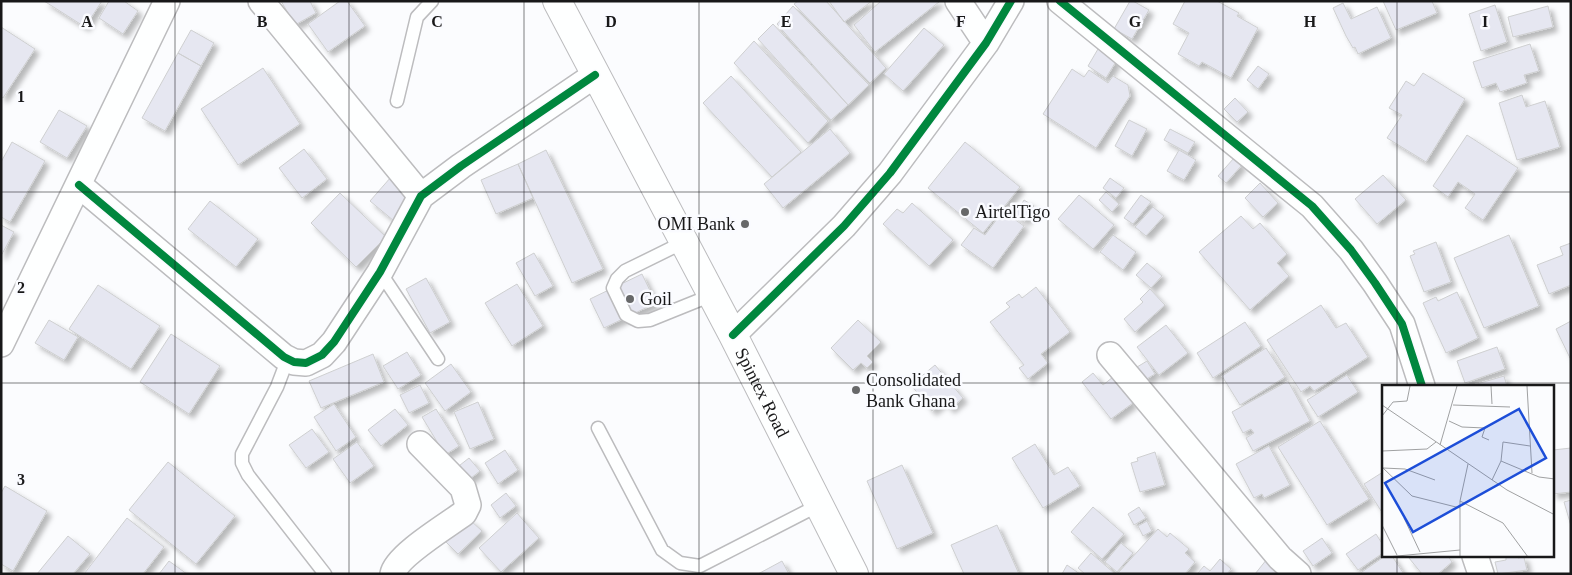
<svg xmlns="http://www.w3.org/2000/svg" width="1572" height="575" viewBox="0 0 1572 575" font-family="Georgia,serif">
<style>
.building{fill:#e6e7f1;stroke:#cecfd0;filter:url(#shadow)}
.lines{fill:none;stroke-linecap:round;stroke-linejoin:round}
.service-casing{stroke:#bcbcbe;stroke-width:15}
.minor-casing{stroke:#bcbcbe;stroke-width:28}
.secondary-casing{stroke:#bcbcbe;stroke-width:30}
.service{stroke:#feffff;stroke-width:12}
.minor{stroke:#feffff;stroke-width:25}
.secondary{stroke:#feffff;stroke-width:28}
.cycleway-casing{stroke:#fafbff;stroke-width:11}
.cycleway{stroke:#00873e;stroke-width:8}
.grid{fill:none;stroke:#181819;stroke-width:1;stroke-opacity:0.55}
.poi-dot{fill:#676869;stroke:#fafbff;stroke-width:2}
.labels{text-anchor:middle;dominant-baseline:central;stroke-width:5;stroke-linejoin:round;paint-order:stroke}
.poi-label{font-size:18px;fill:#181819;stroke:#fafbff;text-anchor:start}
.street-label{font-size:18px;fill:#181819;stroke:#fafbff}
.inset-road{fill:none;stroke:#a0a1a2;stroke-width:1}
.view{fill:#1d4ed8;fill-opacity:0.15;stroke:#1d4ed8;stroke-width:2.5}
.inset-edge{fill:none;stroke:#181819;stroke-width:2.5}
.grid-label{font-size:16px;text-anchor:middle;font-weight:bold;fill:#181819;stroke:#fafbff;stroke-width:5;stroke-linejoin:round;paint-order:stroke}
</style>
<defs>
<filter id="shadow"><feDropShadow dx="4.5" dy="4.5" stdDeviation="2.5" flood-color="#0004"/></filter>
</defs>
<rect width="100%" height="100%" fill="#fbfcfe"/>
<path class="building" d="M44 1H102L85 27Z
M109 1H124L138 11 123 34 99 18Z
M281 1H310L316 13 295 25Z
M340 1H347L365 26 328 52 308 24Z
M798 1H826L886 68 870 83 794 4Z
M829 1H872L844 22Z
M881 1H938L939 2 875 52 854 25Z
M1130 1H1133L1149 10 1132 39 1114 29Z
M1185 1H1217L1239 13 1237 16 1258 28 1231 78 1202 62 1199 66 1178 54 1189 33 1173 24Z
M1383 1H1432L1437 13 1396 30Z
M1343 3 1351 19 1377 7 1391 38 1358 54 1355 47 1353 48 1346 36 1333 8Z
M1495 5 1507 42 1481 51 1469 14Z
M793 6 869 85 848 105 777 24Z
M1548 6 1553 27 1513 37 1508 17Z
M773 24 848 105 831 120 758 39Z
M1 27 35 49 3 98 1 97Z
M924 28 944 45 903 91 884 74Z
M191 30 214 43 201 66 178 53Z
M754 41 828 121 808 143 734 63Z
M1530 44 1539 71 1524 75 1527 83 1500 92 1496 83 1482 88 1473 62Z
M1098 49 1117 60 1106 78 1088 66Z
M178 53 201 66 165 131 142 118Z
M1258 66 1269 74 1258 89 1247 80Z
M263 68 300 124 238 165 201 109Z
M1072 69 1084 77 1089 70 1108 83 1113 76 1128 85 1130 96 1096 148 1043 114Z
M1423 73 1465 99 1426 162 1387 138 1402 115 1389 108 1406 81 1414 86Z
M731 76 801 152 772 177 703 103Z
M1522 95 1526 107 1545 101 1560 147 1517 160 1499 103Z
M1235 98 1248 112 1237 122 1224 109Z
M59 110 87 126 67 158 40 142Z
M1129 120 1147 129 1132 156 1115 146Z
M830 129 850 153 783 208 764 184Z
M1170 129 1195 142 1188 153 1164 140Z
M1467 135 1518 168 1483 220 1465 208 1475 194 1458 182 1448 197 1433 186Z
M12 142 45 161 10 222 1 217V162Z
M965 142 1020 187 983 233 928 188Z
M304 149 327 179 302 198 279 168Z
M546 150 603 269 572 283 518 164Z
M1179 150 1196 160 1184 180 1167 171Z
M1234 158 1242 165 1226 183 1218 176Z
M518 164 533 198 496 214 481 180Z
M1383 175 1406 200 1377 224 1355 199Z
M391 177 415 197 394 221 370 201Z
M1110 178 1124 188 1116 198 1103 188Z
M1260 183 1278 203 1263 217 1245 198Z
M1106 192 1119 204 1112 212 1099 200Z
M340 193 386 237 356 267 311 223Z
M1079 195 1114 225 1093 249 1058 219Z
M1141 195 1151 202 1133 224 1124 218Z
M1024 200 1034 206 1025 221 1015 215Z
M210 201 258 239 236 267 188 229Z
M912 203 953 240 929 266 883 224 897 209 903 213Z
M1153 207 1164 216 1146 236 1135 227Z
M1003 211 1024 226 993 268 961 245 974 228 985 235Z
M1241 216 1253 229 1260 223 1287 254 1277 263 1289 276 1250 310 1199 252Z
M1 225 14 232 1 256Z
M1113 235 1136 252 1123 270 1100 252Z
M1509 235 1539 306 1484 328 1454 258Z
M1436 242 1451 282 1424 292 1410 256 1415 254 1413 251Z
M1571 243V285L1549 294 1537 265 1563 255 1560 247Z
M534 253 553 286 535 296 516 263Z
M1147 263 1162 276 1151 288 1136 275Z
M642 274 656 303 604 328 590 299Z
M426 278 450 322 430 333 406 289Z
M517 284 543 326 512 346 485 303Z
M98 285 160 326 131 369 69 329Z
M1036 287 1070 332 1041 354 1048 363 1028 379 1019 368 1024 365 990 322 1010 307 1006 303 1019 294 1022 298Z
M1150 289 1165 305 1135 332 1124 319 1143 302 1140 299Z
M1457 292 1478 338 1446 353 1423 303 1436 297 1438 301Z
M1321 305 1336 328 1346 323 1368 357 1314 391 1310 386 1301 392 1267 340Z
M49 320 78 337 64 360 35 343Z
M858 320 881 342 867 356 873 362 867 368 861 363 853 370 831 348Z
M1571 321V358H1570L1556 329Z
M1245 322 1261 346 1213 378 1197 353Z
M1166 325 1188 353 1159 375 1137 347Z
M171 334 220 366 189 414 140 382Z
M1497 347 1505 369 1465 383 1457 361Z
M1266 348 1285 377 1240 405 1222 376Z
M407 352 421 375 398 389 383 366Z
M373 354 384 382 321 408 309 381Z
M1147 361 1155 374 1145 380 1137 367Z
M451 364 471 392 445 411 425 383Z
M935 365 963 398 950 409 944 401 932 411 911 385Z
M1093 373 1103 385 1113 377 1133 403 1111 419 1082 382Z
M1347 375 1358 392 1318 417 1307 400Z
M1504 376 1507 386H1470Z
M1288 381 1310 421 1253 451 1246 438 1254 433 1251 429 1243 433 1232 412Z
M420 385 429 403 409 413 400 395Z
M478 402 494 439 470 449 454 412Z
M334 404 356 437 336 451 314 417Z
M395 409 408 425 381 446 368 430Z
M436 409 459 446 445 455 422 417Z
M1320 421 1369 499 1327 525 1278 447Z
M312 429 329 452 306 468 289 445Z
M357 442 374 466 350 483 333 459Z
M1035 444 1054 475 1068 467 1080 486 1043 508 1012 458Z
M1269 446 1290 485 1264 498 1262 494 1254 498 1236 464Z
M1571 448V492L1553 494V450Z
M505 450 518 470 498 484 485 463Z
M1155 452 1165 485 1140 492 1131 463 1138 461 1137 458Z
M469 458 480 471 466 482 455 469Z
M168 462 235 516 196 564 129 510Z
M902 465 933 533 897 549 867 481Z
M1383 472V514L1364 484Z
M5 486 47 511 13 571 1 564V493Z
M506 493 516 506 500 518 491 505Z
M1571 500V526L1564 502Z
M1093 507 1124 534 1102 559 1071 532Z
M1139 507 1146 518 1134 525 1128 514Z
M517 513 539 538 501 572 479 548Z
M127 518 164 547 143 574H84Z
M469 519 482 531 458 554 445 541Z
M1147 521 1152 531 1143 536 1138 526Z
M997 525 1019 574H964L951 545Z
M1158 529 1167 537 1170 533 1189 549 1185 553 1195 562 1185 574 1118 573Z
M1376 534 1383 545V553L1358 570 1346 554Z
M68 536 90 554 73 574H37Z
M1322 538 1332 553 1313 566 1303 551Z
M1121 543 1133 553 1117 572 1105 562Z
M1091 553 1114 573V574H1085L1078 568Z
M1385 556H1392L1404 574H1359Z
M1412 556H1448L1452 562 1438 574H1422L1409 558Z
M1518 556V558L1524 557 1527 570 1498 574 1495 562 1506 560V557Z
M1220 559 1231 569 1227 574H1197L1204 566 1210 571Z
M1267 559 1286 574H1255Z
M169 561 187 574H159Z
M782 561 789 574H758Z
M1067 565 1080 574H1062Z"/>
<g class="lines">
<g class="service-casing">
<path id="service" d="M397 101 417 17 432 1
M684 242 625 271 617 279 613 288 626 315 638 321 650 320 712 295
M380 272 438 359
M288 358 277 387 242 454V463L248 475 325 574
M598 428 662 550 680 563 700 566 819 505"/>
</g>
<g class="minor-casing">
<path id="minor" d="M261 1 421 196
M958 1 986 43
M1060 1 1312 206 1351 250 1375 283 1402 324 1422 386
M79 185 284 357 294 362 306 363 322 355 334 342 380 272 421 196 461 166 595 75
M733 335 844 226 890 173 986 43 1011 1
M1 344 167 1
M1110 355 1280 558 1298 574
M1475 556 1481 574
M393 574C396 556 448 525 464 513L468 505 463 488 420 444"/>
</g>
<g class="secondary-casing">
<g id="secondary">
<path id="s1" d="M557 1 733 335 854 574"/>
</g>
</g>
<use href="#service" class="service"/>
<use href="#minor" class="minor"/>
<use href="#secondary" class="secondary"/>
<g class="cycleway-casing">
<path id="cycleway" d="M1060 1 1312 206 1351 250 1375 283 1402 324 1422 386
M79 185 284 357 294 362 306 363 322 355 334 342 380 272 421 196 461 166 595 75
M733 335 844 226 890 173 986 43 1011 1"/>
</g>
<use href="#cycleway" class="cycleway"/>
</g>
<path class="grid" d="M175 1V574M349 1V574M524 1V574M699 1V574M873 1V574M1048 1V574M1223 1V574M1397 1V386M1 192H1571M1 383H1571M1397 556V574"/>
<g class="poi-dot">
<circle cx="965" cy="212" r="5"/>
<circle cx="745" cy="224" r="5"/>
<circle cx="630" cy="299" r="5"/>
<circle cx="856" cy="390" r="5"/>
</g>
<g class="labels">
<g class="poi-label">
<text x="975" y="212">AirtelTigo</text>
<text x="735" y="224" text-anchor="end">OMI Bank</text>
<text x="640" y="299">Goil</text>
<text x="866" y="380">Consolidated<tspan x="866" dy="21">Bank Ghana</tspan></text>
</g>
<g class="street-label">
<text stroke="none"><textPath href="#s1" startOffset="442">Spintex Road</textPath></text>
</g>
</g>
<g transform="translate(1382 385)">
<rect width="172" height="172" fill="#fbfcfe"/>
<path class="inset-road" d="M109 1 110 19M145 1 150 88M0 20 125 105 173 130M71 20 128 22M0 31 11 17 25 16 28 1M67 36 80 42 103 43 100 52 107 55M58 60 75 1M0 66 45 64 54 57M119 76 157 92 173 94M0 82 30 111 78 123M1 83 23 84 53 95M110 95 119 76 121 57 148 61M78 116 121 138 146 172M22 133 38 167M0 140 15 170M5 172 78 165M78 172V116L86 79"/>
<path class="view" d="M137 24 164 73 31 147 3 98Z"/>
<rect width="172" height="172" class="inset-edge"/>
</g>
<g class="grid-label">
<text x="87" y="27">A</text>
<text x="262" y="27">B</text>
<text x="437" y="27">C</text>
<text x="611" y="27">D</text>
<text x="786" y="27">E</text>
<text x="961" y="27">F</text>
<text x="1135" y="27">G</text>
<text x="1310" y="27">H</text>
<text x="1485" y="27">I</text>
<text x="21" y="102">1</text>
<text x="21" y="293">2</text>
<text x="21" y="485">3</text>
</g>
<rect width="1572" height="575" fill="none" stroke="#181819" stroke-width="5"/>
</svg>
